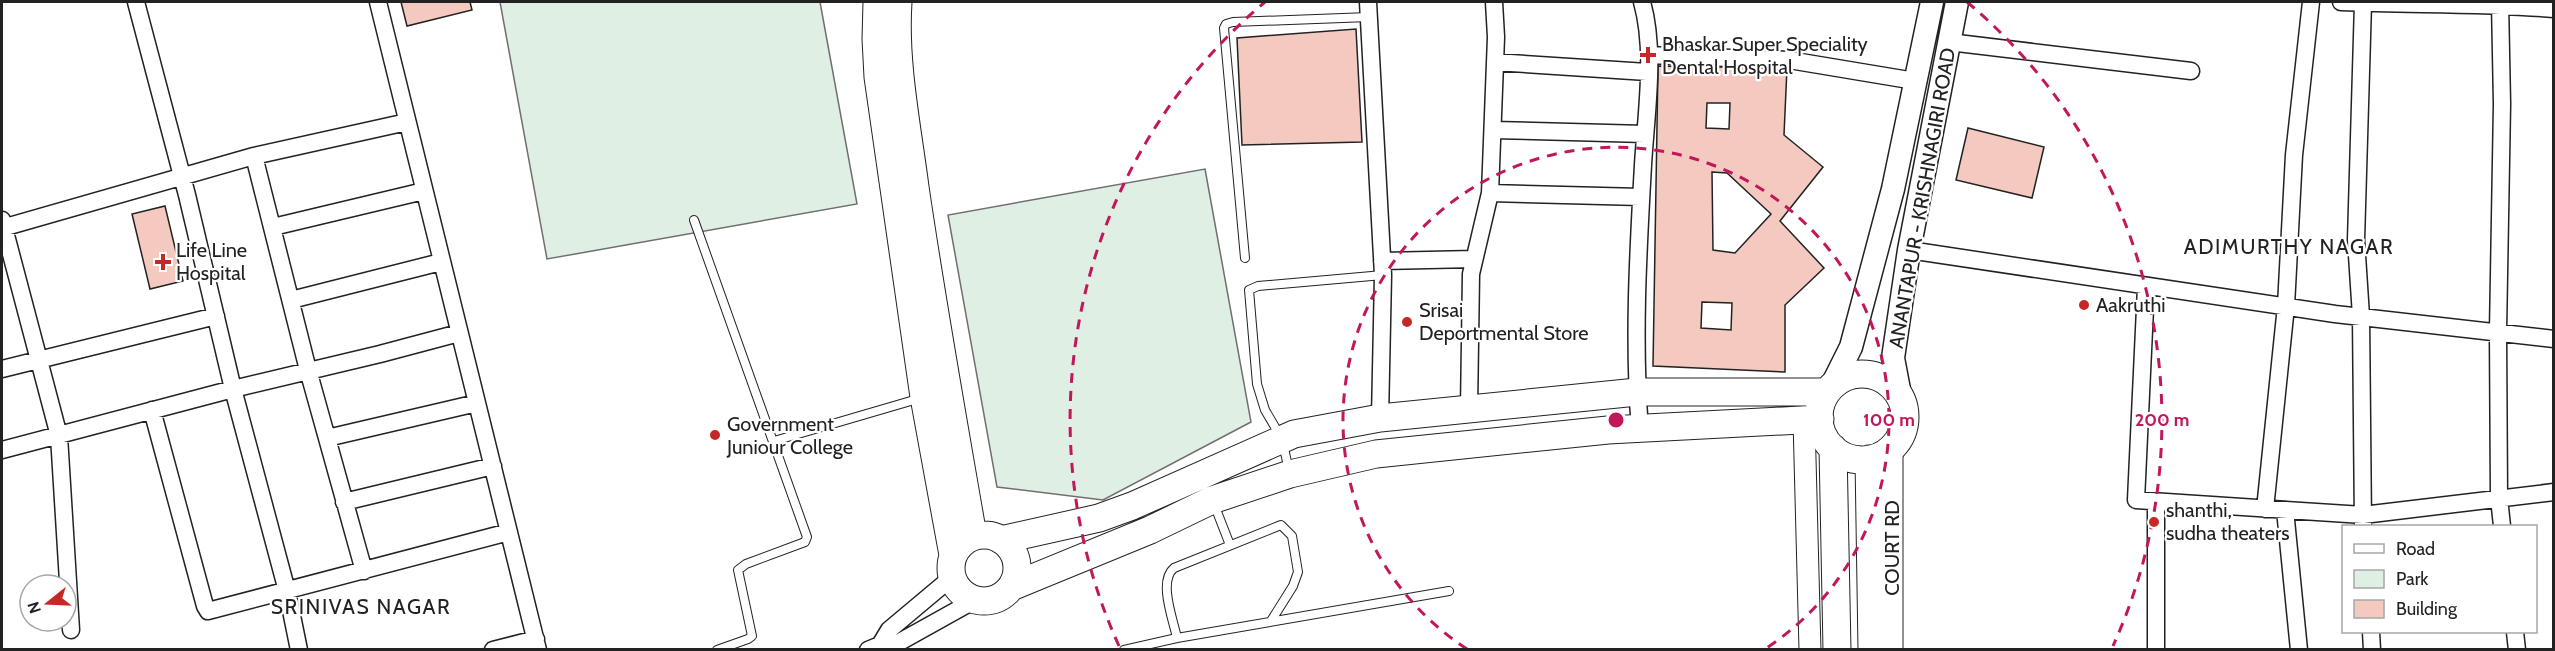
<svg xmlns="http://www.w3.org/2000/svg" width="2555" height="651" viewBox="0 0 2555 651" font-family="Cabin,sans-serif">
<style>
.green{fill:#e0efe3;stroke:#6f6f6f;stroke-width:1.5}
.building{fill:#f3c9c0;stroke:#222;stroke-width:1.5;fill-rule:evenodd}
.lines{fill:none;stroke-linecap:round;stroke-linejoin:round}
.service-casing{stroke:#222;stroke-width:10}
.minor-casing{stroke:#222;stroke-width:19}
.tertiary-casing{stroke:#222;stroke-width:23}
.secondary-casing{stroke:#222;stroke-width:25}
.trunk-casing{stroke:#222;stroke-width:29}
.service{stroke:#fff;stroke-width:8}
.minor{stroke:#fff;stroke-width:16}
.tertiary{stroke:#fff;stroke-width:21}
.secondary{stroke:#fff;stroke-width:22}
.trunk{stroke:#fff;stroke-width:27}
.ring{fill:none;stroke:#c2185b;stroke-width:3;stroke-dasharray:10 8}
.poi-dot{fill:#c62828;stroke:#fff;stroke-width:2}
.labels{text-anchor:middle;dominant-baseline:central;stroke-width:4.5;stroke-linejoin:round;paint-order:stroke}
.poi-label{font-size:20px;fill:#222;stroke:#fff;text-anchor:start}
.street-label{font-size:20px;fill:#222;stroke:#fff}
.neighbourhood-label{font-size:21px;letter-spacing:1.5px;fill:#222;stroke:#fff}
.centre{fill:#c2185b;stroke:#fff;stroke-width:3}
.ring-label{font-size:18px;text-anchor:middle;font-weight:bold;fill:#c2185b;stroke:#fff;stroke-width:4.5;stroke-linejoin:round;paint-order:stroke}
</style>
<rect width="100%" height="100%" fill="#fff"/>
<path class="green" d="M500 2H820L857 204 547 259Z
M1205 169 1251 422 1103 500 997 487 948 215Z"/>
<path class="building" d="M401 2H470L472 10 407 26Z
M1356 29 1362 142 1242 145 1237 38Z
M1658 66 1787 68 1784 135 1823 167 1780 221 1824 268 1785 305V372L1653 366ZM1707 103H1730L1729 129 1706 128ZM1712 172 1727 173 1771 214 1735 253 1713 250ZM1702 302 1732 303 1731 330 1701 328Z
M1968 128 2044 147 2032 198 1956 180Z
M165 206 183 281 150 289 132 214Z"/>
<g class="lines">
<g class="service-casing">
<path id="service" d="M694 220 807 537 805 542 746 564 738 570 752 636 748 639 717 650
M1245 258 1224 28 1226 24 1233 22 1369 17
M774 441 921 398
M1289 471 1282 439 1265 410 1257 384 1249 290 1258 286 1383 275
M1214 504 1230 545
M1177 638C1173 619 1158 581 1174 568L1281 525 1292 536 1298 572 1293 586 1271 621
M1124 650 1177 638 1449 591"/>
</g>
<g class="minor-casing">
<path id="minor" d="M378 2 538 650
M1368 2 1383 275 1380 418
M2341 2C2412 5 2483 3 2554 9
M2500 2 2502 104 2498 332 2499 498 2502 526
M1949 42 2191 71
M1648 55 1789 60 1915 81
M1495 62 1647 72
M1493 130 1645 134
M254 156 308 370 364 571
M1490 193 1641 197
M2 220 59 436 71 630
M273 227 424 191
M2 228 254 156 407 122
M1909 250 2335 314 2554 339
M1382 261 1474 259
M2146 287 2136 500 2363 515 2554 492
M291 300 441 262
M2 369 216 316
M1469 409 1471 274 1490 193 1496 37 1494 2
M152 410 205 606 208 611 509 532
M1640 430C1633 342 1638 253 1643 165 1646 114 1656 51 1642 2
M327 438 477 403
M2 450 233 389 187 195 136 2
M344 502 493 466
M2156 502V650
M2265 509 2286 306 2294 155 2311 2
M2285 510 2299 650
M2363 526 2361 316 2356 240 2363 3
M2371 632 2372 650
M2515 632 2517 650
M880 645 889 630 951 578
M299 650 287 591 233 389 380 354 459 333
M493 650 536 639
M868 650 880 645 896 644 975 600"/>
</g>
<g class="tertiary-casing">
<path id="tertiary" d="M1804 420 1810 650
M1892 650V447"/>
</g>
<g class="secondary-casing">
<path id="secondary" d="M1831 387 1851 347 1893 189 1932 2
M1900 395 1893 358 1909 250 1957 2"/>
</g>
<g class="trunk-casing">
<path id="trunk" d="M877 2 876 39 878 77 924 397 953 555
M898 2C894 63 907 125 915 187 932 303 953 420 973 536
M1819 417a43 43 0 1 1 86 0a43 43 0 1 1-86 0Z
M1833 448 1837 650
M1869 459 1872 650
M951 568a33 33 0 1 1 66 0a33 33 0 1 1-66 0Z
M1001 540 1099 518 1132 506 1294 434 1380 418 1637 392H1827
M1011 587 1150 530 1212 500 1290 474 1376 454 1608 430 1820 419"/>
</g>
<use href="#service" class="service"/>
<use href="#minor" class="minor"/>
<use href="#tertiary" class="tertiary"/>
<use href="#secondary" class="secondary"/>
<use href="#trunk" class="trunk"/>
</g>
<g class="ring">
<path d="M1467 649A273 273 0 1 1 1765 649"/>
<path d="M1119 646A546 546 0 0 1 1265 2M1967 2A546 546 0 0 1 2113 646"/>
</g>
<g class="poi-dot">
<path d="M1645 46h6v6h6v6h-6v6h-6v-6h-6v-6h6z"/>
<path d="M160 253h6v6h6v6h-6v6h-6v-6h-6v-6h6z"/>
<circle cx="2084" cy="305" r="6"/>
<circle cx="1407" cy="322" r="6"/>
<circle cx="715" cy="435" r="6"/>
<circle cx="2154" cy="522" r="6"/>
</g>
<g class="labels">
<g class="poi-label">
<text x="1662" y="44">Bhaskar Super Speciality<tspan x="1662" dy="23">Dental Hospital</tspan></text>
<text x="176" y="250">Life Line<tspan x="176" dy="23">Hospital</tspan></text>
<text x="2096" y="305">Aakruthi</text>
<text x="1419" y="310">Srisai<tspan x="1419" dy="23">Deportmental Store</tspan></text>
<text x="727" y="424">Government<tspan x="727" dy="23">Juniour College</tspan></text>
<text x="2166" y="510">shanthi,<tspan x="2166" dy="23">sudha theaters</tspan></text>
</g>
<g class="street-label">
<text transform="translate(1922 198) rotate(-80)">ANANTAPUR - KRISHNAGIRI ROAD</text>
<text transform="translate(1892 548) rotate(-90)">COURT RD</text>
</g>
<g class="neighbourhood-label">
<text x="2289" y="246">ADIMURTHY NAGAR</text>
<text x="361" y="606">SRINIVAS NAGAR</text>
</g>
</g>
<circle cx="1616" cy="420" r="9" class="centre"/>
<g class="ring-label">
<text x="1889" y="426">100 m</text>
<text x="2162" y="426">200 m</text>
</g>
<rect width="2555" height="651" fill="none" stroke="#222222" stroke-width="6"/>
<rect x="2342" y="525" width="195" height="108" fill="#ffffff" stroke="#a7a7a7" stroke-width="1.5"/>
<rect x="2354" y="544" width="30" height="9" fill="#ffffff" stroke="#a7a7a7" stroke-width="1.5"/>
<text x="2396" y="555" font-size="18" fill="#222222">Road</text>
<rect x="2354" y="570" width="30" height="18" fill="#e0efe3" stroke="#a7a7a7" stroke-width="1.5"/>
<text x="2396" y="585" font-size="18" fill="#222222">Park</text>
<rect x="2354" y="600" width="30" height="18" fill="#f3c9c0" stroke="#a7a7a7" stroke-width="1.5"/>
<text x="2396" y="615" font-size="18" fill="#222222">Building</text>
<g transform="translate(48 603) rotate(252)"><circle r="28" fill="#ffffff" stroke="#a7a7a7" stroke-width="1.5"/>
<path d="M0-4.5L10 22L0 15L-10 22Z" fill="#c62828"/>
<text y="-9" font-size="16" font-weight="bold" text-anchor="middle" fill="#222222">N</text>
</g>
</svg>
